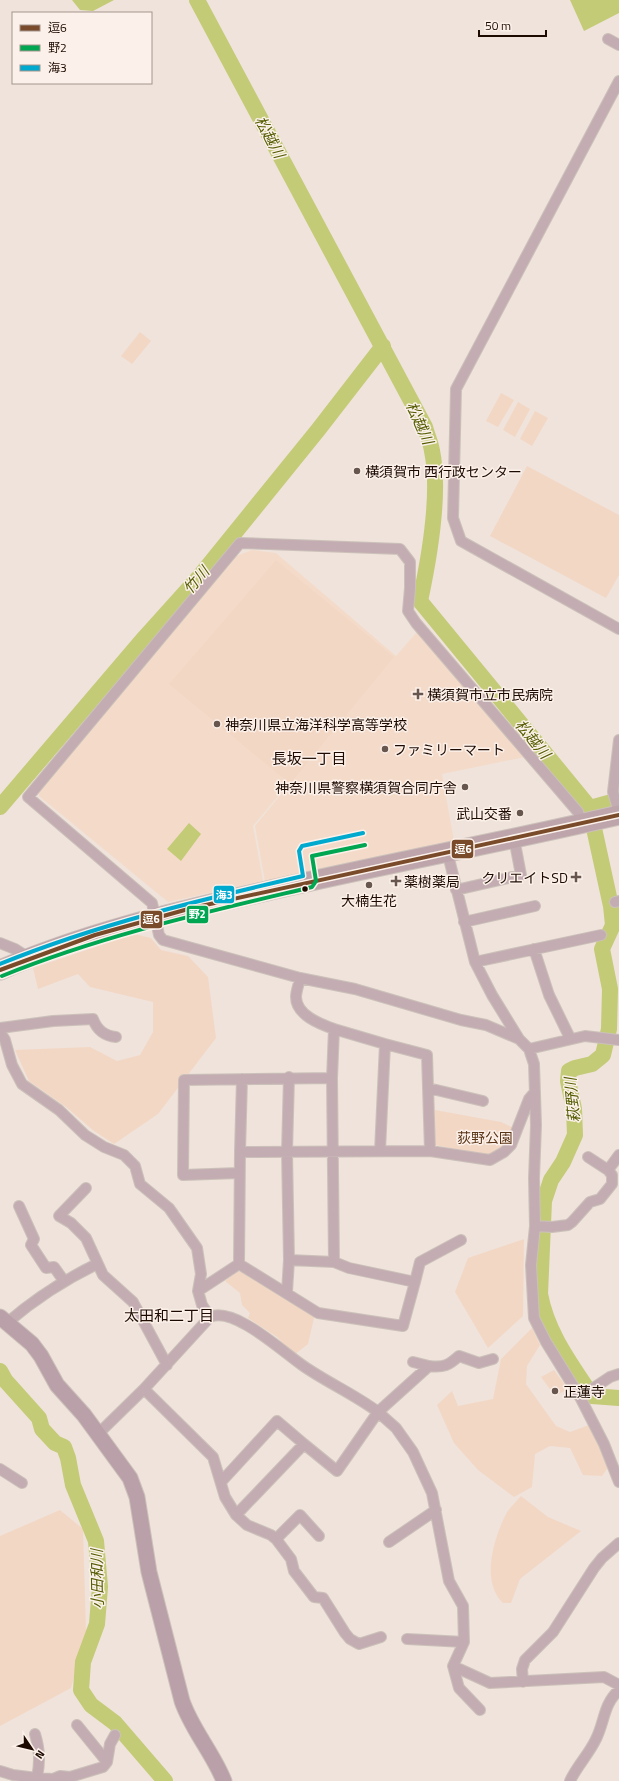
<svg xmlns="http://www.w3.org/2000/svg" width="619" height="1781" viewBox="0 0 619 1781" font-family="'Titillium Web','Noto Sans JP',sans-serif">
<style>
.built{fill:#f4dbc9}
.green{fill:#f3d7c5}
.water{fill:#c3cb76}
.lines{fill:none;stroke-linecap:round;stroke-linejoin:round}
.river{stroke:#c3cb76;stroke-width:16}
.street-casing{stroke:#ccc1ba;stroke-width:12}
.secondary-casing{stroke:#ccc1ba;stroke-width:17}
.highway-casing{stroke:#ccc1ba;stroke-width:21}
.street{stroke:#c3adb2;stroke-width:10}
.secondary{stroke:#baa0a8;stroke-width:15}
.highway{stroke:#bda5ab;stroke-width:19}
.bus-1-casing{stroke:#fcf1ea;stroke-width:7}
.bus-2-casing{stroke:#fcf1ea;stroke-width:7}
.bus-3-casing{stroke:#fcf1ea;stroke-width:7}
.bus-1{stroke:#7a4b2a;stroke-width:4}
.bus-2{stroke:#00a651;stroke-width:4}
.bus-3{stroke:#00a9ce;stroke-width:4}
.poi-dot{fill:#66564d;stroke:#fcf1ea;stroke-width:1.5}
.bus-dot{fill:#1c0a01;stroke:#fcf1ea;stroke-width:1.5}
.labels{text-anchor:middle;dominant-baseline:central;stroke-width:3;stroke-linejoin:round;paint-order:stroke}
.poi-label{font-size:14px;fill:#1c0a01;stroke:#fcf1ea;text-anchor:start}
.park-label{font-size:14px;fill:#5a3416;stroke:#fcf1ea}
.water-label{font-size:15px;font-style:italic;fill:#555e03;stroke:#fcf1ea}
.neighbourhood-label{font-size:15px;fill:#1c0a01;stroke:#fcf1ea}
.line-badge{stroke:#fcf1ea;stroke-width:1.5}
.badge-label{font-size:11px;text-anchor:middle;font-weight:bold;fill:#fff}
</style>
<rect width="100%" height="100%" fill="#efe3db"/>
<path class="built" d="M252 550 276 553 396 656 417 632 525 757 442 774 454 841 265 881 255 826 327 738 253 826 263 881 168 902 39 796V791L236 556Z"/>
<path class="green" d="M140 332 151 341 132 364 121 356Z
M501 393 514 400 498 427 486 421Z
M518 402 530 409 515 437 503 430Z
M535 411 548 418 532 446 520 439Z
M527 466 619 515V575L606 598 490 536Z
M276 560 394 657 290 784 169 684Z
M134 934 151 938 161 950 188 956 208 977 216 1038 158 1114 114 1144 94 1131 66 1107 29 1081 15 1050 90 1047 117 1061 140 1055 153 1032V1002L90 987 78 974 38 989 33 968Z
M435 1110 501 1122 514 1128 509 1142 488 1156 435 1145Z
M524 1239 523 1316 488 1348 455 1292 468 1258Z
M244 1271 315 1314 308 1344 294 1355 277 1337 248 1318 250 1313 242 1305 240 1293 225 1281 237 1272Z
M532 1328 540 1345 527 1366 526 1384 556 1426 570 1432 589 1425 600 1444 609 1466 602 1476 583 1475 570 1448 550 1446 535 1454 532 1487 514 1497 478 1470 454 1443 437 1405 452 1391 458 1406 493 1399 501 1359Z
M554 1370 568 1389 555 1396 541 1377Z
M521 1496 548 1517 581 1531 520 1579 511 1603H503C481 1582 493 1541 505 1516 508 1509 516 1502 521 1496Z
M60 1510 83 1529 86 1632 71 1688 0 1726V1536Z"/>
<path class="water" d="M72 0H114L93 11 80 10Z
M570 0H619V13L584 31Z
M189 823 201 834 181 861 167 849Z"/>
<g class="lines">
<path class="river" d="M197 0 425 427C427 435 431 443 432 451 441 494 429 559 420 601L590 808 619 800
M0 807 145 637 199 577 318 430 383 346
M590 810 611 906 613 925 602 949 610 989 609 1029 603 1055 592 1064 575 1068 569 1071 568 1081 574 1109 575 1135 563 1162 551 1180 544 1201 540 1294C547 1333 571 1364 592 1396L619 1398
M0 1371 5 1380 39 1418 42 1429 55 1443 64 1447 68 1458 73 1485 96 1541 100 1587 97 1624 83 1662 81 1690 91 1705 115 1723 165 1781"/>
<g class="street-casing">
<path id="street" d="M608 39 619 45
M619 81 456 389 453 518 461 541 619 629
M619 740 613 792 619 812
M447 851 475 962 492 995 519 1039 529 1049 534 1064 536 1125 534 1178 535 1226 531 1265 534 1318 546 1342 580 1397 610 1377 619 1374
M456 890 521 875 514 838
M615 902 619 901
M464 922 535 906
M0 943 15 949 29 958
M534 949 549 995 570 1038
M475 962 601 935
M0 1028 53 1021 93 1019C97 1030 105 1036 116 1037
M334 1029 385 1044 380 1151
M0 1032 5 1040 12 1065 22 1084 59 1110 85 1135 104 1147 124 1155 135 1166 140 1184 169 1208 197 1248 201 1274 198 1291
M519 1039 486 1025 461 1020 355 989 300 978 163 940 159 935 152 903 28 797 240 543 400 549 410 562V588L408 611 416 623 578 812 582 824
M385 1044 427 1055 430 1151
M529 1049 585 1036 619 1040
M428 1088 483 1101
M240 1152 242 1079
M588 1157 608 1170
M239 1173 183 1175 184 1080 332 1078
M86 1188 59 1216 71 1223 86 1238 103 1275 133 1302 167 1365
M19 1206 34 1239 31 1245 46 1268 54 1267 64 1281
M535 1226 552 1227 568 1225 572 1222 590 1202 600 1199 612 1184V1175L608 1170 619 1155
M289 1260 334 1262
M239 1264 318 1313 403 1326 415 1282 349 1268 334 1262 332 1078 334 1029C320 1024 296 1015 296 997 296 991 299 984 300 978
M239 1264 240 1152 430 1151 490 1160 504 1152 511 1145 529 1099 535 1092
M415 1282 420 1262 461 1240
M287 1292 289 1260 287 1152 289 1077
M8 1322C36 1298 64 1280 97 1264
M493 1359 479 1363 459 1356C449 1365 444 1368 429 1366L378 1412 396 1428 413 1452 432 1493 449 1581 463 1606 464 1642 453 1666 490 1683 604 1677 619 1685
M413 1362 429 1366
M144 1389 213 1457 225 1497 236 1515 304 1444 337 1471 378 1412C354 1394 326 1382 302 1365 283 1352 234 1306 210 1317
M580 1397 604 1444 619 1482
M98 1434 144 1389 210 1317 202 1305 198 1291 239 1264
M0 1469 22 1483
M221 1482 277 1421 304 1444
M236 1515 247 1525 271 1535 276 1539 291 1559 294 1571 314 1597 323 1598 345 1633 350 1639 359 1644 381 1637
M276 1539 300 1515 319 1536
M389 1542 436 1510
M407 1639 464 1642
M453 1666 459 1688 480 1710
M523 1682 522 1669 525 1660 553 1632 594 1568 602 1558 619 1543
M77 1725 107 1762
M35 1734C40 1750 40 1762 37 1778L53 1779 60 1776 70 1777 103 1767 107 1762 110 1744 115 1735
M0 1771 13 1775 37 1778V1781
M570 1781C577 1766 589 1754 596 1739 605 1721 603 1705 619 1690"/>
</g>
<g class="secondary-casing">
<path id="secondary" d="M0 1317 32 1344 41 1356 57 1385 84 1415 130 1478 137 1497 149 1572 182 1701C192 1730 213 1753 224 1781"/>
</g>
<g class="highway-casing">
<path id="highway" d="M0 970C83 934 170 913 258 893 378 865 499 843 619 815"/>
</g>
<use href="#street" class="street"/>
<use href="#secondary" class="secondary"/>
<use href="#highway" class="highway"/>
<g class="bus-1-casing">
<path id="bus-1" d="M0 970 95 935 192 908 619 815"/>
</g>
<g class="bus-2-casing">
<path id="bus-2" d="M2 976C103 935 207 912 312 887L316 881 312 856 365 845"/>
</g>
<g class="bus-3-casing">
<path id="bus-3" d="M0 964C98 924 200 900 303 876L299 851 302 846 363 833"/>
</g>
<use href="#bus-1" class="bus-1"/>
<use href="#bus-2" class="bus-2"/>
<use href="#bus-3" class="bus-3"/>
</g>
<g class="poi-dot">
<circle cx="357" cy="471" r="4"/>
<path d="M416 688h4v4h4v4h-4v4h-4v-4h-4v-4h4z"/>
<circle cx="217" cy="724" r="4"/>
<circle cx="385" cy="749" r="4"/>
<circle cx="465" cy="787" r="4"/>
<circle cx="520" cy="813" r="4"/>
<path d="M574 871h4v4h4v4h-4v4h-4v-4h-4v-4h4z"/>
<path d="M394 875h4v4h4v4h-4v4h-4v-4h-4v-4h4z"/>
<circle cx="369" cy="885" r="4"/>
<circle cx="555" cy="1391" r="4"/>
</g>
<circle class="bus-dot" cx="305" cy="889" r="3.5"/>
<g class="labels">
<g class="poi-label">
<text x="365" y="471">横須賀市 西行政センター</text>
<text x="427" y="694">横須賀市立市民病院</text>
<text x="225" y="724">神奈川県立海洋科学高等学校</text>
<text x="393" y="749">ファミリーマート</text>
<text x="457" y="787" text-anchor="end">神奈川県警察横須賀合同庁舎</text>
<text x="512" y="813" text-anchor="end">武山交番</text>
<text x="568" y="877" text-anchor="end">クリエイトSD</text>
<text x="404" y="881">薬樹薬局</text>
<text x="369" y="900" text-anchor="middle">大楠生花</text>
<text x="563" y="1391">正蓮寺</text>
</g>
<g class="park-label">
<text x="485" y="1137">荻野公園</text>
</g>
<g class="water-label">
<text transform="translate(270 137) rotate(62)">松越川</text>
<text transform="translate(420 423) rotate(66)">松越川</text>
<text transform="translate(196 580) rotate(-49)">竹川</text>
<text transform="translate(533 739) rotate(51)">松越川</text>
<text transform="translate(572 1100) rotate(-95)">萩野川</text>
<text transform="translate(97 1579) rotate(-91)">小田和川</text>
</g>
<g class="neighbourhood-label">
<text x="309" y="758">長坂一丁目</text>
<text x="169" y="1315">太田和二丁目</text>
</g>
</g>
<g class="line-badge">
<rect x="451" y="839" width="23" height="20" rx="4" fill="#7a4b2a"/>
<rect x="213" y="885" width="22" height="19" rx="4" fill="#00a9ce"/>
<rect x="186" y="905" width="23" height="19" rx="4" fill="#00a651"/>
<rect x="140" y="910" width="23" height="19" rx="4" fill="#7a4b2a"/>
</g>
<g class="badge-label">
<text x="463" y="853">逗6</text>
<text x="224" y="899">海3</text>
<text x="197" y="918">野2</text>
<text x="151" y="923">逗6</text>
</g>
<rect x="12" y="12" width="140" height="72" fill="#fcf1ea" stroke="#a2958d"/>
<rect x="20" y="25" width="20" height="6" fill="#7a4b2a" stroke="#a2958d"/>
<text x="48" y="32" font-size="12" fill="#1c0a01">逗6</text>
<rect x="20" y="45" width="20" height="6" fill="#00a651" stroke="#a2958d"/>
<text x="48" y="52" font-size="12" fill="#1c0a01">野2</text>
<rect x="20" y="65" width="20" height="6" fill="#00a9ce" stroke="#a2958d"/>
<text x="48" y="72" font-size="12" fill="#1c0a01">海3</text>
<g transform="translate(32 1749) rotate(125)" stroke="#fcf1ea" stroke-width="3" paint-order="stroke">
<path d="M0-3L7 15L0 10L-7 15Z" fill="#1c0a01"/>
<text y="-6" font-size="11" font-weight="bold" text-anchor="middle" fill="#1c0a01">N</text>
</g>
<path d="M479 30v6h67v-6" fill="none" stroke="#1c0a01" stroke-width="2"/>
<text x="485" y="30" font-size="12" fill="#1c0a01" stroke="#fcf1ea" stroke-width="3" paint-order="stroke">50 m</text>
</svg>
